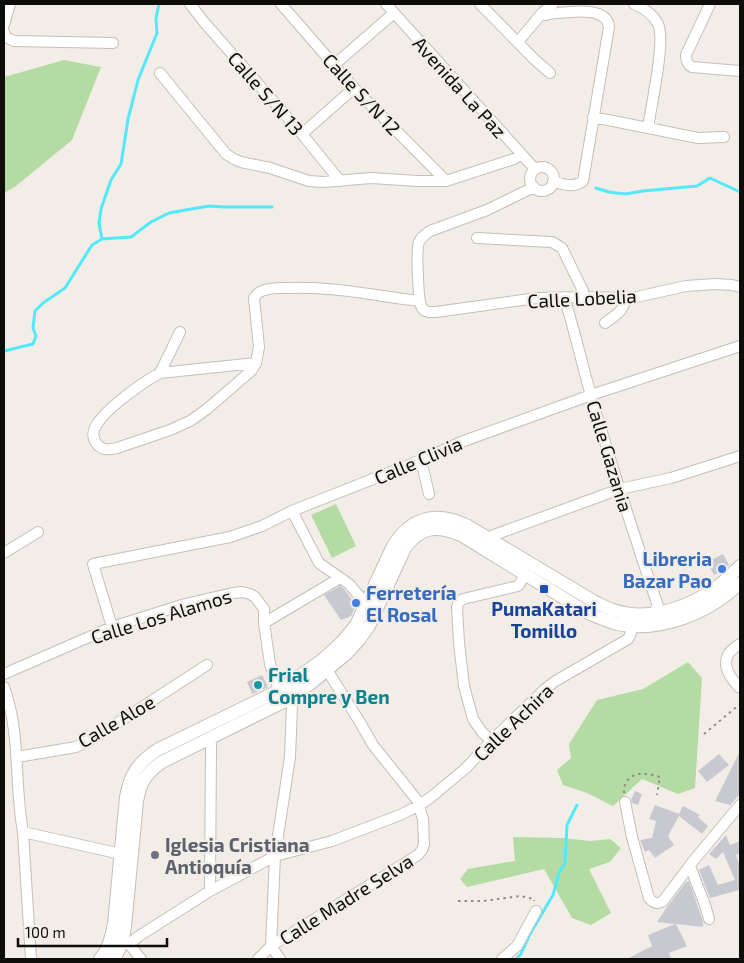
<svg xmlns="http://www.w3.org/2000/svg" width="744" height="963" viewBox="0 0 744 963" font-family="'Exo 2',sans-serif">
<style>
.green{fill:#b4dba3}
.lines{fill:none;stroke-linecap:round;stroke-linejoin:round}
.stream{stroke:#53e9fa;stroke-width:3}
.building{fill:#c8c8d0}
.minor-casing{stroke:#c4bfb8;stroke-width:12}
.major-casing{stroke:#c4bfb8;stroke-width:14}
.path{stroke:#908c88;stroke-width:2;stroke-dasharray:2.5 4;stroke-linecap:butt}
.minor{stroke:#fff;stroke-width:10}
.major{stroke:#fff;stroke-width:12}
.shop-dot{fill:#3f7fe0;stroke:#f3ede7;stroke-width:2}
.transit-dot{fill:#1a4fb4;stroke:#f3ede7;stroke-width:2}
.culture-dot{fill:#0f9aa8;stroke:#f3ede7;stroke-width:2}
.worship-dot{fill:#6b7280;stroke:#f3ede7;stroke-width:2}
.labels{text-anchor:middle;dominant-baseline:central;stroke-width:4.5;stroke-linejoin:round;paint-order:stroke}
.street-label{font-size:19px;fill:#0e0d0a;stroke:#f3ede7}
.shop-label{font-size:19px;font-weight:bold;fill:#366cbe;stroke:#f3ede7;text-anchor:end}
.transit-label{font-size:19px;font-weight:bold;fill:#164399;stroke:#f3ede7}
.culture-label{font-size:19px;font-weight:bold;fill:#0d838f;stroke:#f3ede7;text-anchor:start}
.worship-label{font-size:19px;font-weight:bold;fill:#5b616d;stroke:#f3ede7;text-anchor:start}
</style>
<rect width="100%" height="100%" fill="#f3ede7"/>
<path class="green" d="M64 60 101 67 72 140 16 186 4 193V77Z
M336 504 356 546 332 558 311 515Z
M688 662 702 678 695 788 678 794 642 779 613 806 587 793 563 785 557 770 571 758 569 744 597 700 643 689Z
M513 837 563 838 590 841 610 839 621 848 610 862 589 869 611 913 591 925 572 918 544 869 467 887 460 879 468 869 515 861Z"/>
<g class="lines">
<path class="stream" d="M596 188 609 192 625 194 643 191 697 186 710 178 740 192
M102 239 99 223 101 209 111 180 121 164 128 119 138 80 157 33 156 18 159 4
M4 351 33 344 36 336 33 328 35 311 43 303 65 288 92 245 102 239 131 237 151 222 169 213 191 209 209 206 224 207H272
M516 959 521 954 530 934 553 895 559 873 565 863 567 825 577 805"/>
</g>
<path class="building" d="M723 554 729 565 724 570 714 575 707 562Z
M340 586 344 589 356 605 351 616 341 620 324 595Z
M262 675 268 687 252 694 247 682Z
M740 751V794L730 805 715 801Z
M719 754 729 765 707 782 698 771Z
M635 791 642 794 638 805 632 803 631 800Z
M655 805 679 814 683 806 700 815 698 817 708 826 702 834 679 816 668 836 674 845 655 858 649 850 645 852 640 840 652 838 656 821 649 819Z
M726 835 730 845 740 841V853L736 855 740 866V893L739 890 710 898 699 870 709 865 718 885 735 880 723 852 716 859 709 854Z
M689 881 698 907 703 922V927L676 924 687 946 669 953 671 959H627L652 946 648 935 675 924 657 922 667 907 686 882Z"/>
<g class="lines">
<g class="minor-casing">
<path id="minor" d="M190 4 204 22 302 134 340 181
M281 4 354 88 446 181
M386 4 535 169
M480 4 534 59 550 73
M634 4C644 8 653 14 658 24 666 40 651 106 648 128
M710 4 686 55C686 61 687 64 692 67L740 71
M542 13 546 15 549 14C564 13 607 4 609 27L583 181C574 188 563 185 553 181
M4 25 10 4
M4 32 6 37 14 41 113 43
M518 42 542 13 553 4
M334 65 394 13
M160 73 226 154 234 159 241 162 270 168 309 181 323 182 371 178 418 181H446L514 159 521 154
M593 117 698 138 724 137
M302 134 354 88
M530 179a12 12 0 1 1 24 0a12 12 0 1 1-24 0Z
M534 187 487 210 430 231C426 234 421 237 419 242 416 249 418 302 422 308 425 313 431 312 436 312L537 298 583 297 632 298 686 286 715 284 732 285 740 287
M477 238 552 242 562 248 583 291V297
M564 297C574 328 581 360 590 392 611 464 634 535 658 606L654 612
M605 323C614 316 625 311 625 298
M256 363 160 373C143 382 107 408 97 424 93 430 92 437 96 443 102 451 108 450 117 448L170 430 190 421 207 409 251 371 256 363 259 347 254 298C256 295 258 292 262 291 270 287 280 288 289 288 333 286 376 296 419 301
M160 373 180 332
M421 460 429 494
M292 511 319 563 349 584 361 598 368 602
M488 538 494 535 620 489 671 478 740 456
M4 553 38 532
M264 623 340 578
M112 627 93 564 230 537 262 526 292 511 421 460 461 442 591 395 740 346
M740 644C736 647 730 650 728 655 722 667 732 680 740 688
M4 674 112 627 185 604 233 593 242 592 250 594 255 597 264 609V623L270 664 277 684 280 690
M4 687C21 733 14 784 23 832L31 959
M210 738 211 745 210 891
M491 741 482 732 473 719 464 686 459 643 457 607 459 602 463 599 518 586 526 574
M17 757 76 747 99 735 207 665
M625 802 632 837 649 898C653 903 657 905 663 901L694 860 740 805
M23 832 121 854
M690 866 705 905 709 919
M122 943 129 944 139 936 210 891 275 856 332 841 400 815 418 806 430 798 466 768 491 741 543 691 554 682 628 639 631 633 632 626
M129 944 141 959
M258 959 271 946 418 855 422 850 424 844 423 819 417 800 373 745 358 719 327 670
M280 959 271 946 275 856 290 757 292 706 287 700
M502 959 517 946 536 911"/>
</g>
<g class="major-casing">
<path id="major" d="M100 959C109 949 112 936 114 924L126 797C130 774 138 763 157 750L280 690 321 661 341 643 356 625 393 546C411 517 436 511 466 525L595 602C602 605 609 609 616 611 645 620 679 610 705 595 718 588 729 577 740 566
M114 959 122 943 125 927 137 801C141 781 145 774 162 762L287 700 310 684 346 654 359 640 369 626 405 548C421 526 437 525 461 535L588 613C598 617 607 621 617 624 661 633 709 613 740 583"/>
</g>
<path class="path" d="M704 734 740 704
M624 793C623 779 634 772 647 774 651 774 655 776 660 777L657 795
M458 901H483L520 896 534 899V901"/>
<use href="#minor" class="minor"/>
<use href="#major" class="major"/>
</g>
<g class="shop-dot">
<circle cx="722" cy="569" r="5"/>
<circle cx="356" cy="603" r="5"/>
</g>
<rect class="transit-dot" x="539" y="584" width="10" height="10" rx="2.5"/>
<circle class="culture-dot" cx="258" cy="685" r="5"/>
<circle class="worship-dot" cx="155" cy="855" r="5"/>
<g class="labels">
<g class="street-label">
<text transform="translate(460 87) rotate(48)">Avenida La Paz</text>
<text transform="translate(266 93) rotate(49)">Calle S/N 13</text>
<text transform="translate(362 94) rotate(47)">Calle S/N 12</text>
<text transform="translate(582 298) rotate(-3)">Calle Lobelia</text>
<text transform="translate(610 456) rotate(73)">Calle Gazania</text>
<text transform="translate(418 460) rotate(-23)">Calle Clivia</text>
<text transform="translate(161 616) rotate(-17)">Calle Los Alamos</text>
<text transform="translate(116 721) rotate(-30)">Calle Aloe</text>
<text transform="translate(513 722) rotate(-44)">Calle Achira</text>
<text transform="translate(346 899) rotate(-32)">Calle Madre Selva</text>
</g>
<g class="shop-label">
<text x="712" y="558">Libreria<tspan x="712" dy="22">Bazar Pao</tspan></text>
<text x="366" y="592" text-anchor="start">Ferretería<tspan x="366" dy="22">El Rosal</tspan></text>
</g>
<g class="transit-label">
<text x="544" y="608">PumaKatari<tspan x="544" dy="22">Tomillo</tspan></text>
</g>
<g class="culture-label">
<text x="268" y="674">Frial<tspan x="268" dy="22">Compre y Ben</tspan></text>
</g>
<g class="worship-label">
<text x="165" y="844">Iglesia Cristiana<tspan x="165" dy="22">Antioquía</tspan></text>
</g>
</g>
<rect width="744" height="963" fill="none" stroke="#0e0d0a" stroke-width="10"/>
<path d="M18 938v8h149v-8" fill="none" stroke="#0e0d0a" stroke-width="2.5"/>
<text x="25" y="938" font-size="15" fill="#0e0d0a" stroke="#f3ede7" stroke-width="4" paint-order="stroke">100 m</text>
</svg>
